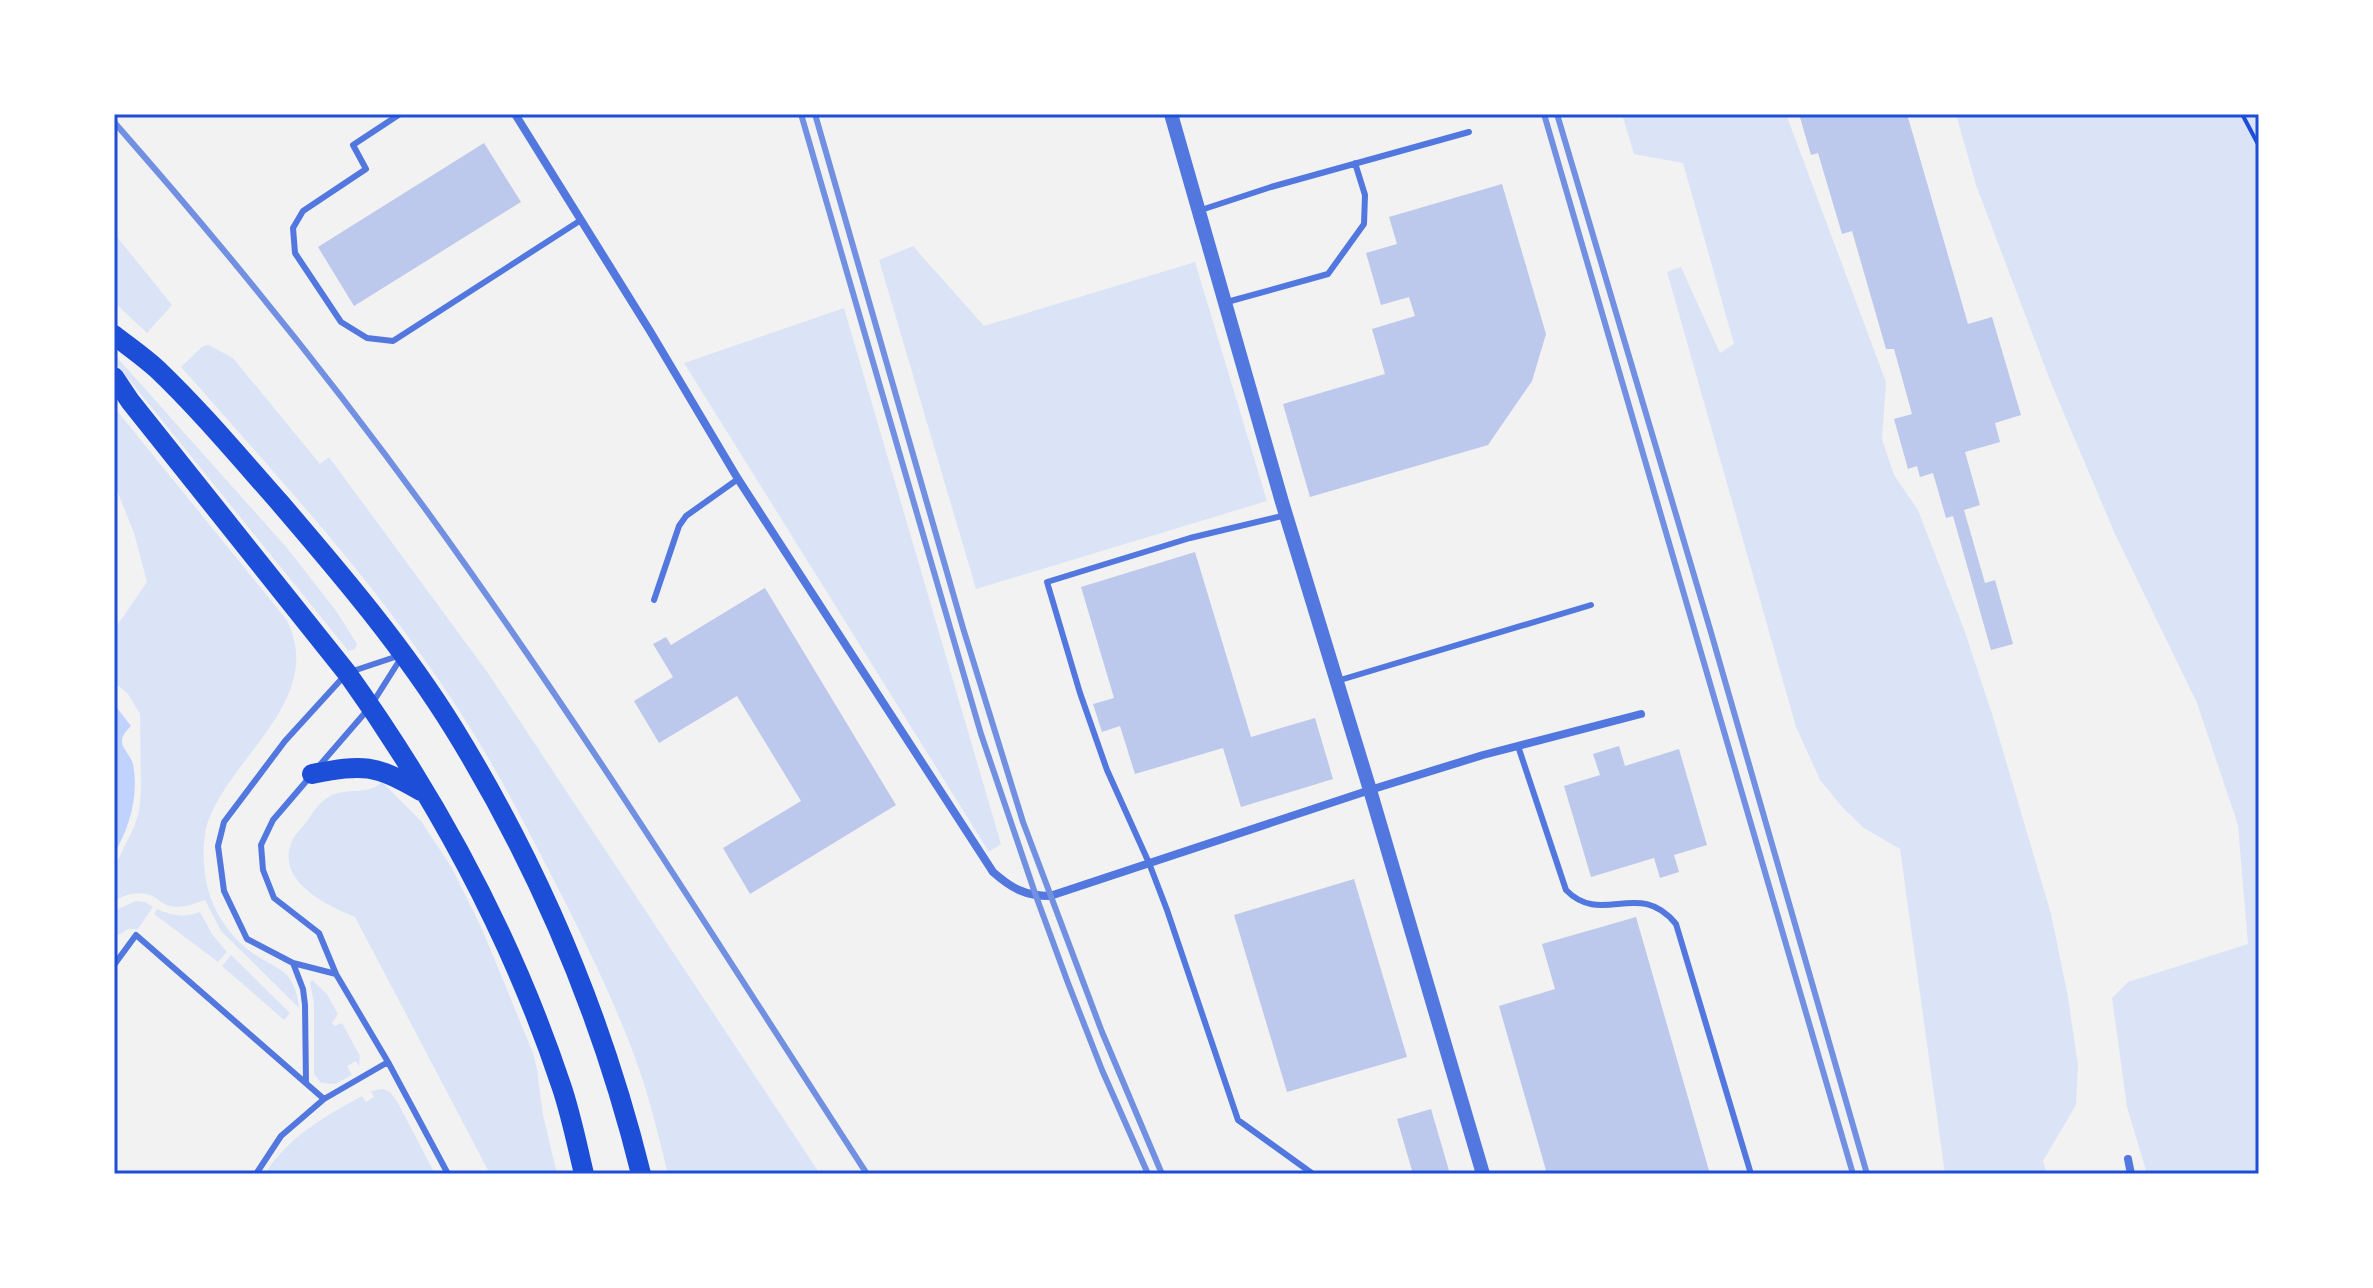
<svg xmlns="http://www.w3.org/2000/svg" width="2373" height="1288" viewBox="0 0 2373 1288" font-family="Helvetica,sans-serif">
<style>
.green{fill:#dbe4f7}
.water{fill:#bfd3fe}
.building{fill:#bdc9ec}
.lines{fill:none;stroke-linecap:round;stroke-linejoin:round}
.path{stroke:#1d4ed8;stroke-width:4}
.service{stroke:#5277de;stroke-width:6}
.minor{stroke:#5277de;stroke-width:8}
.tertiary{stroke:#5277de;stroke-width:14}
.primary{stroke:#1d4ed8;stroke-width:20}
.rail{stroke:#7290e2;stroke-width:6}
.neatline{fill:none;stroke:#1d4ed8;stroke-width:3}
</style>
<rect width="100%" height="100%" fill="#f2f2f2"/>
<path class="green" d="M1622 114H1786L1886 382 1882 439 1894 475 1918 510 1965 632 1993 717 2051 914 2068 997 2078 1065 2076 1105 2043 1161 2047 1174H1945L1900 849 1864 828 1843 808 1820 780 1796 727 1667 272 1681 267 1720 353 1734 344 1683 163 1634 154Z
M1956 114H2259V1174H2147L2127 1107 2112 998 2128 982 2248 944 2238 825 2197 703 2115 534 2051 383 1976 185Z
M114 233 172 305 147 333 114 302Z
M913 246 984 326 1195 262 1267 501 976 589 879 260Z
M844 308 1001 844 989 852 684 363Z
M209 345 233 358 320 464 329 457 488 673 820 1174H668C659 1139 651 1103 639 1069 614 998 580 931 546 865 513 800 478 736 436 676 361 566 269 467 181 367L203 346Z
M114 354 287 548 337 612 357 644 355 649 348 651 346 648 114 361Z
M114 407 286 619C327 696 234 754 209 819 204 832 203 848 204 862 205 897 222 930 250 951 277 971 295 968 299 1008L221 931 205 900C193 904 180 910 167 905 163 904 160 901 156 898 142 890 128 893 114 901V868L134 827 139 812 141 789 140 714 128 694 114 682V630L147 582 134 533 114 483Z
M382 782 421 821 452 868 482 929 533 1053 537 1070 543 1115 557 1174H490L355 917C325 905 273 880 293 839 296 834 301 828 305 824 312 814 319 802 330 796 347 787 368 796 382 782Z
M136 901 145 902 153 907 138 929H128L119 935 114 931V911Z
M157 909C172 916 185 918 200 912L212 934 227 952 218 962 154 914Z
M231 955 290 1013 284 1020 222 966Z
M312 980 327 994 338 1014 332 1023 335 1026 342 1023 360 1056 359 1067 356 1061 347 1066 352 1075 335 1084 321 1083 314 1074V1003L310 983Z
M383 1089 390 1092 397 1101 435 1174H265C288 1137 325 1116 362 1096L366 1102 374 1097 371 1091Z"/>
<path class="water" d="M114 704 131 726C126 731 122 735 122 742 123 750 131 756 133 764 139 795 130 827 114 854Z"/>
<path class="building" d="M1799 114H1907L1968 324 1992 317 2021 415 1995 423 2000 442 1965 452 1980 505 1964 510 1985 583 1995 580 2013 644 1991 650 1953 516 1946 518 1933 473 1920 477 1917 466 1908 469 1894 419 1912 414 1894 349H1886L1852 231 1842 234 1818 153 1811 155Z
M484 143 521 202 354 306 318 247Z
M1502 184 1546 334 1532 381 1488 445 1310 497 1283 404 1385 374 1372 329 1415 316 1409 297 1381 305 1366 253 1397 244 1389 217Z
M1195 552 1251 737 1315 718 1333 779 1241 807 1223 748 1135 774 1120 726 1102 732 1093 704 1114 698 1081 587Z
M765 588 896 805 750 894 723 848 801 801 737 696 659 743 634 701 673 677 653 644 666 637 671 645Z
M1619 746 1625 766 1679 749 1707 845 1674 855 1679 872 1660 878 1654 858 1591 877 1564 786 1600 775 1593 754Z
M1354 879 1407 1057 1287 1092 1234 915Z
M1636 917 1710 1174H1547L1499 1006 1555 989 1542 944Z
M1431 1109 1450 1174H1413L1397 1119Z"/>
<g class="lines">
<path class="path" d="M2242 114 2259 146"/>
<path class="service" d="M400 114 353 145 366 169 303 211 293 228 295 253 341 322 367 338 393 341 581 220
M1198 211 1271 187 1469 132
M1227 302 1328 274 1364 224 1365 195 1355 163
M1286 515 1190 538 1047 582 1080 693 1107 770 1149 863 1167 910 1238 1120 1313 1174
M654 600 679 526 686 516 738 479
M1337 681 1591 605
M1518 746 1566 890C1602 927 1639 878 1676 924L1751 1174
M319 766 370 707 401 658
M309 778 273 820 261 845 263 870 274 898 319 933 336 974 388 1062 448 1174
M293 963 303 989 305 1005 306 1083
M114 965 136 935 324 1099
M336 974 293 963 247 939 224 891 218 846 224 822 285 741 347 673 401 655
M256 1174 281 1136 324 1099 388 1062"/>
<path class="minor" d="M515 114 650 331 738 479 993 872C1011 888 1025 896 1050 896L1370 790 1483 755 1641 714
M2128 1159 2131 1174"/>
<path class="tertiary" d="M1171 114 1282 502 1370 790 1483 1174"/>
<path class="primary" d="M114 335C128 346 144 357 157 369 201 411 240 458 280 503 341 574 404 648 454 729 539 867 602 1016 641 1174
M114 377 130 401 347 673C437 799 512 938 561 1085 571 1114 577 1145 584 1174
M312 774C364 764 374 764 421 791"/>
<path class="rail" d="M801 114 981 734 1036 896 1068 983 1102 1070 1148 1174
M815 114 963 628 1023 822 1102 1032 1162 1174
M1544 114 1853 1174
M1557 114 1710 629 1867 1174
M114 122C240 265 360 415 469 570 608 767 736 972 867 1174"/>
</g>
<rect width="2373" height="1288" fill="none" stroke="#ffffff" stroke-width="232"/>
<rect x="116" y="116" width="2141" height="1056" class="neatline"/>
</svg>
